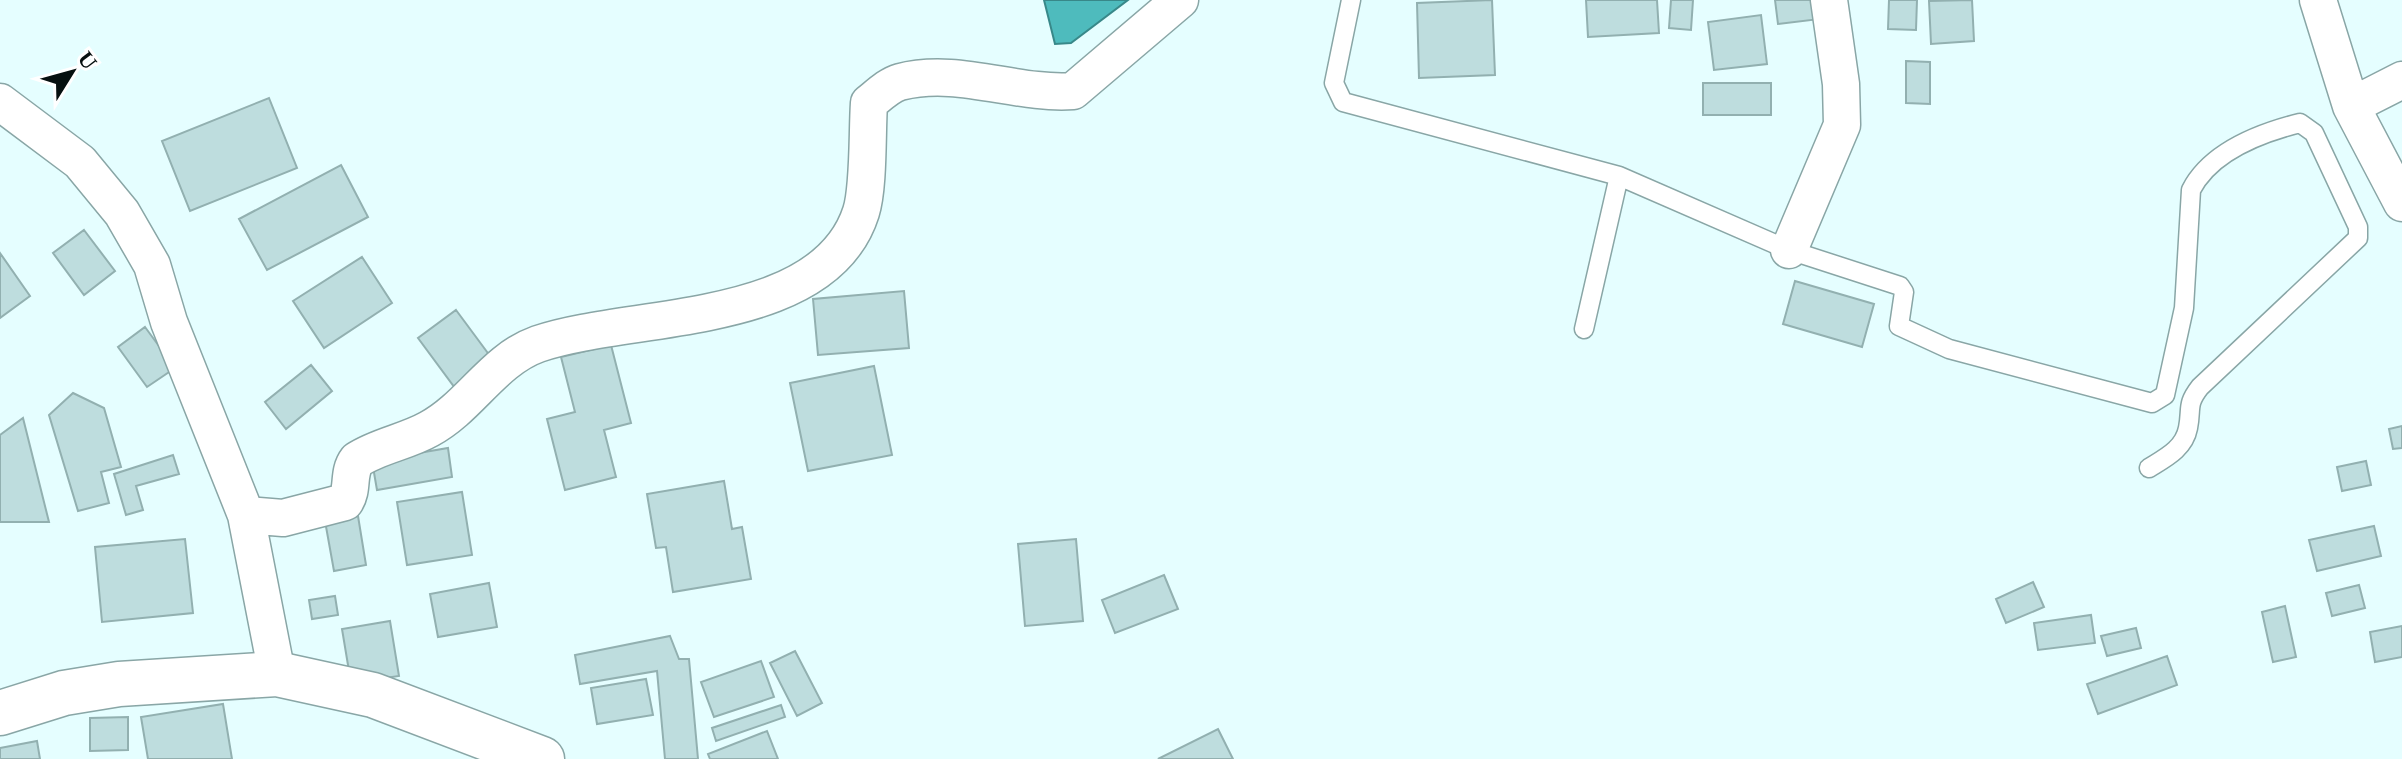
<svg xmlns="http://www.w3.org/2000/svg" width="2402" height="759" viewBox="0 0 2402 759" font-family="Georgia,serif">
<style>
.water{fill:#4ebbbd;stroke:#388889;stroke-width:2}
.building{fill:#beddde;stroke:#92b0b0;stroke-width:2}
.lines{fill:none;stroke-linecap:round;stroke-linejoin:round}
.service-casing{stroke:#89a6a6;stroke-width:21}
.minor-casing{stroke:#89a6a6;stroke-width:39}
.tertiary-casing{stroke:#89a6a6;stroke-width:47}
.service{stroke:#fff;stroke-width:18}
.minor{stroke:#fff;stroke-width:36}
.tertiary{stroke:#fff;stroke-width:44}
</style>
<rect width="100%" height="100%" fill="#e5feff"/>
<path class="water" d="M1044 0H1128L1071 43 1055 44Z"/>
<path class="building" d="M1492 0 1495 75 1419 78 1417 3Z
M1586 0H1657L1659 33 1588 37Z
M1671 0H1693L1691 30 1669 28Z
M1775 0H1817L1820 19 1778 24Z
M1889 0H1917L1916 30 1888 29Z
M1972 0 1974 41 1931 44 1929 1Z
M1761 15 1767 64 1714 70 1708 22Z
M1906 61 1930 62V104L1906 103Z
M1703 83H1771V115H1703Z
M269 98 297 168 190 211 162 141Z
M341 165 368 217 267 270 239 219Z
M84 230 115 271 84 295 53 253Z
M0 253 30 296 0 318Z
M362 257 392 303 324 348 293 301Z
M1795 281 1874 304 1862 347 1783 324Z
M904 291 909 348 818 355 813 299Z
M456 310 493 360 455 388 418 338Z
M145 327 175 368 147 387 118 347Z
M611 345 631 423 604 430 616 477 565 490 547 419 575 412 561 357Z
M311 365 332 391 286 429 265 402Z
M874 366 892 455 808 471 790 383Z
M73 393 104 408 121 467 101 472 109 503 78 511 49 415Z
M23 418 49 522H0V435Z
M2402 426V448L2393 449 2389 429Z
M448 448 452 477 377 490 372 461Z
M173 455 179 474 136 486 143 510 126 515 114 474Z
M2366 461 2371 485 2342 491 2337 467Z
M724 481 732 529 742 527 751 579 673 592 666 547 656 548 647 494Z
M462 492 472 555 407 565 397 502Z
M358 516 366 565 334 571 325 521Z
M2374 526 2381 556 2317 571 2309 540Z
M185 539 193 613 102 622 95 547Z
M1076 539 1083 621 1025 626 1018 544Z
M1164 575 1178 609 1115 633 1102 600Z
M2033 582 2044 607 2006 623 1996 599Z
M489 583 497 627 438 637 430 594Z
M2359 585 2365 608 2332 616 2326 593Z
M335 596 338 615 312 619 309 600Z
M2285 606 2296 657 2273 662 2262 612Z
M2091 615 2095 643 2038 650 2034 623Z
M390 621 399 676 351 683 342 629Z
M2402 626V657L2375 662 2370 632Z
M2136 628 2141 648 2107 656 2101 636Z
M670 636 679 659H689L698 759H665L657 671 580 684 575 655Z
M795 651 822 703 797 716 770 663Z
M2167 656 2177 685 2098 714 2087 684Z
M761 661 774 697 714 717 701 682Z
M646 679 653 715 597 724 591 688Z
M223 704 232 759H148L141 717Z
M781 705 785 717 716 741 712 728Z
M128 717V750L90 751V718Z
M1218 729 1233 759H1158Z
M767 731 778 759H710L708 754Z
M37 741 40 759H0V748Z"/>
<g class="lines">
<g class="service-casing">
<path id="service" d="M1351 0 1334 83 1343 102 1619 176 1789 250 1900 286 1904 292 1899 326 1949 349 2152 403 2165 395 2184 308 2191 190C2211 151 2260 133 2300 123L2314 133 2358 227V238L2200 387C2186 405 2192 408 2188 428 2184 449 2165 458 2149 468
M1584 329 1619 176"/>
</g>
<g class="minor-casing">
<path id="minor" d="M2318 0 2351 106 2402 203
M0 102 80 162 122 213 152 265 169 322 246 515 277 674
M2351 106 2402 80
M1789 250 1842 125 1841 84 1829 0
M246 515 283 518 345 502C354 489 347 473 357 460 378 446 406 442 429 429 470 407 493 360 538 344 631 312 824 328 861 212 869 187 867 132 869 103 878 96 889 85 900 82 958 67 1016 95 1073 91L1180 0"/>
</g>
<g class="tertiary-casing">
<path id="tertiary" d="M0 713 64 693 119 684 277 674 373 695 542 759"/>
</g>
<use href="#service" class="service"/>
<use href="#minor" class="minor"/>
<use href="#tertiary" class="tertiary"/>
</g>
<g transform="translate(72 72) rotate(53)" stroke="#ffffff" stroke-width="6" paint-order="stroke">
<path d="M0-6L14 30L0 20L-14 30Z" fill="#061010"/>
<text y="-12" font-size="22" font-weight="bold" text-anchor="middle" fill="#061010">U</text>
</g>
</svg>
